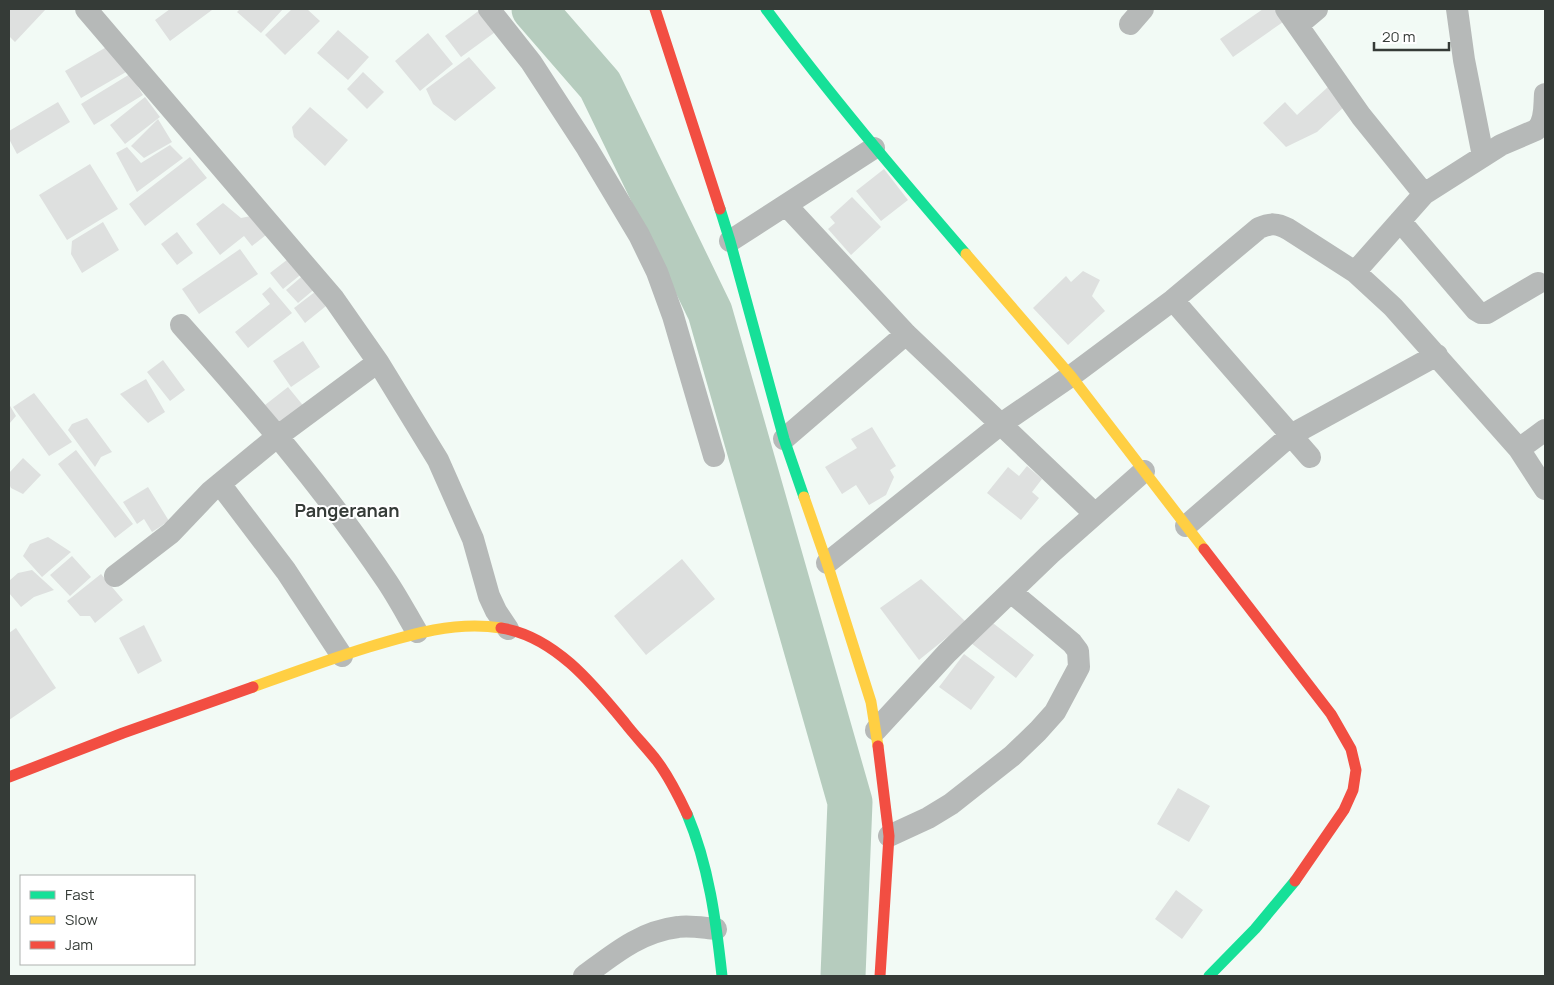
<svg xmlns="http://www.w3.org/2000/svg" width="1554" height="985" viewBox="0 0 1554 985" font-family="Manrope,sans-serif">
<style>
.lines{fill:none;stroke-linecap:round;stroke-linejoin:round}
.river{stroke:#b6ccbe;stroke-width:45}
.building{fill:#dee0df}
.street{stroke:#b6b9b8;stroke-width:22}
.fast{stroke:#16e098;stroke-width:11}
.slow{stroke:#ffcf43;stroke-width:11}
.jam{stroke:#f24e42;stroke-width:11}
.labels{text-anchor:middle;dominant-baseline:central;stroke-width:4;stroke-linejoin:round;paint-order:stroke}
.quarter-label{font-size:18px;font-weight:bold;fill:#353b37;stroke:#fff}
</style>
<rect width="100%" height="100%" fill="#f2faf5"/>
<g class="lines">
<path class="river" d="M534 9 600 85 710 312 850 802 843 976"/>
</g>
<path class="building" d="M9 9H46L15 42 9 36Z
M170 9H211L212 10 170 41 155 20Z
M240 9H283L261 33 237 12Z
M292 9H307L320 21 285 55 265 35Z
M481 9 498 30 461 57 445 36Z
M1263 9H1274L1283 22 1233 57 1220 39Z
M338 30 369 57 348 80 317 53Z
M428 33 453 64 420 91 395 61Z
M110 45 126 72 81 98 65 71Z
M469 57 496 88 455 121 433 104 426 89Z
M363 72 384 92 367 109 347 89Z
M130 74 143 95 94 125 81 104Z
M1328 87 1346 105 1317 132 1286 147 1263 123 1285 102 1297 115Z
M145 97 160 117 125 144 110 125Z
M58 102 70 122 17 154 9 139V131Z
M310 107 348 140 325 166 294 137 292 127Z
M158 119 172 142 144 158 131 146Z
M170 145 183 158 137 192 116 153 127 147 141 163Z
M190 157 207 178 145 226 129 204Z
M90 164 118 209 67 240 39 195Z
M884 169 908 200 881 221 856 191Z
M852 197 881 227 851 255 828 229 835 223 830 217Z
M223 203 241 218 251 216 266 235 252 246 244 236 220 255 196 224Z
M103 222 119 250 82 273 71 254 72 241Z
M177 232 193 253 177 265 161 244Z
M240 249 258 274 199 314 182 289Z
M292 256 304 272 283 289 270 273Z
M1083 271 1100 280 1092 296 1105 311 1068 345 1033 308 1066 276 1071 282Z
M306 273 317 287 298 303 286 290Z
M270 287 292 313 248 348 235 332 270 304 262 294Z
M320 288 331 302 305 323 294 308Z
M303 341 320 367 291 387 273 361Z
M163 360 185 390 170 401 147 372Z
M146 379 165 412 148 423 120 394Z
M288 387 306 409 283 427 265 405Z
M34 393 72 442 49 456 13 407Z
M9 404 16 416 9 424Z
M87 418 112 452 101 457 95 467 68 430 72 424Z
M872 427 896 466 890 470 894 477 886 495 869 505 856 485 842 494 825 467 857 448 851 439Z
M76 450 133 524 115 538 58 464Z
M23 458 41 475 23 494 11 488 9 484V473Z
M1027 466 1042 479 1032 492 1039 498 1021 520 987 493 1008 467 1019 476Z
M148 487 169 521 152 532 144 519 137 524 123 502Z
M48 537 71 552 42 577 23 556 30 544Z
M72 556 91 577 70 596 50 575Z
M682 559 715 599 646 655 614 616Z
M32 570 54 590 34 597 21 607 9 593V581L18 573Z
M101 574 123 600 95 623 90 616H80L67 601Z
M921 579 966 622 919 660 880 608Z
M989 620 1034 655 1016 678 971 643Z
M144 625 162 661 138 674 119 638Z
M16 628 56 688 9 720V633Z
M964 654 995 677 971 710 939 687Z
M1178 788 1210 806 1189 842 1157 824Z
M1176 890 1203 910 1182 939 1155 919Z"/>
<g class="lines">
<path class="street" d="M86 9 334 299 378 362 438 460 473 539 489 596 496 611 508 629
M489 9 531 62 587 148 639 235 657 272 673 316 714 456
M1286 9 1361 116 1424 194
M1457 9 1464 60 1483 156
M1130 24 1143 9
M1298 25 1317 9
M786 205 906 334 1095 514
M1400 221 1476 310 1481 313H1487L1538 283
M730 241 874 148
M1355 272 1424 194 1501 145 1536 130C1546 122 1544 105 1545 94
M1173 300 1310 457
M181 325C253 406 325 489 386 580 397 596 407 615 417 632
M784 439 906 334
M1519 449 1545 430
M220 484 286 571 342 656
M1186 526 1291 435 1437 355
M827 563 1001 424 1071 376 1173 300 1259 228C1270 223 1277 223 1288 229L1355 272 1393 307 1519 449 1545 489
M115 576 171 533 210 492 278 436 378 362
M876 730 947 653 1050 554 1144 471
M889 836 928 818 951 804 1012 756 1038 731 1055 712 1079 667 1078 651 1072 643 1011 592
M584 976C614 954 639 932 678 927 690 925 704 928 716 929"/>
<path class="fast" d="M766 9C829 94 897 174 966 254
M720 209 730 241 784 439 804 497
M687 814C709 866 716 921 722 976
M1209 976 1255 929 1295 881"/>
<path class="slow" d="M966 254 1071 376 1204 549
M804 497 827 563 871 702 878 746
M253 687C292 673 330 659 369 647 412 634 455 621 501 628"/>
<path class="jam" d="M655 9 720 209
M1204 549 1331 714 1351 749 1356 770 1353 790 1344 810 1295 881
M501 628C554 636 593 684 625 723 635 736 647 748 657 761 669 777 678 795 687 814
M878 746 889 836 880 976
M9 777 123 733 253 687"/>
</g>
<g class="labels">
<g class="quarter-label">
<text x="347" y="510">Pangeranan</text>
</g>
</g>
<rect width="1554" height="985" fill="none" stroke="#353b37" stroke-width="20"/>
<rect x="20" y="875" width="175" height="90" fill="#ffffff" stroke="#aeb1af"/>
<rect x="30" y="891" width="25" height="8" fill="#16e098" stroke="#aeb1af"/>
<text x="65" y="900" font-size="15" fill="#353b37">Fast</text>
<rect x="30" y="916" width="25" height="8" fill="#ffcf43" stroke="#aeb1af"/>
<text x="65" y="925" font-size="15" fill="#353b37">Slow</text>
<rect x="30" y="941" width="25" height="8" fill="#f24e42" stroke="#aeb1af"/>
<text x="65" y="950" font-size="15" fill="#353b37">Jam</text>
<path d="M1374 42v8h75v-8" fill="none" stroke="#353b37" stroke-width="2.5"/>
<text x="1382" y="42" font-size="15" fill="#353b37" stroke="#ffffff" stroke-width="4" paint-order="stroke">20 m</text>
</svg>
